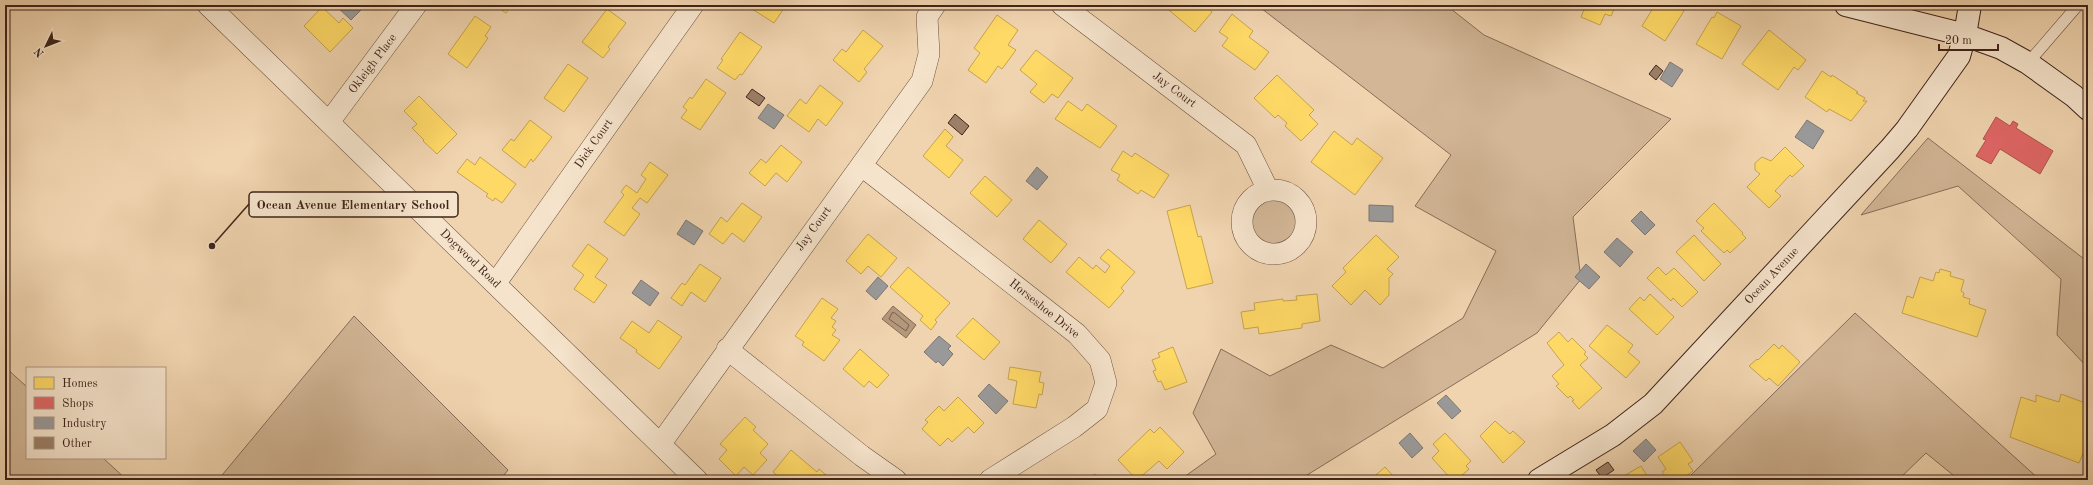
<svg xmlns="http://www.w3.org/2000/svg" width="2093" height="485" viewBox="0 0 2093 485" font-family="'Old Standard TT',serif">
<style>
.green{fill:#d2b696;stroke:#886d58}
.water{fill:#b4987c;stroke:#856a54}
.homes{fill:#ffd966;stroke:#c5a34f}
.shops{fill:#e06666;stroke:#b0524f}
.industry{fill:#999;stroke:#7e7673}
.lines{fill:none;stroke-linecap:round;stroke-linejoin:round}
.shore{stroke:#7a5e4a;stroke-width:1}
.building{fill:#9b8067;stroke:#3f2419}
.lane-casing{stroke:#6b503e;stroke-width:12}
.street-casing{stroke:#6b503e;stroke-width:22}
.secondary-casing{stroke:#3f2419;stroke-width:24}
.lane{stroke:#f5e3cb;stroke-width:11}
.street{stroke:#f5e3cb;stroke-width:21}
.secondary{stroke:#f5e3cb;stroke-width:22}
.labels{text-anchor:middle;dominant-baseline:central;stroke-width:4;stroke-linejoin:round;paint-order:stroke}
.street-label{font-size:12px;fill:#3f2419;stroke:#f5e3cb}
.leader{fill:none;stroke:#3f2419;stroke-width:1.5}
.callout-dot{fill:#3f2419;stroke:#f5e3cb;stroke-width:1.5}
.callout{fill:#f5e3cb;stroke:#3f2419;stroke-width:1.5}
.callout-label{font-size:13px;text-anchor:middle;font-weight:bold;fill:#3f2419}
</style>
<rect width="100%" height="100%" fill="#f0d4af"/>
<filter id="stains"><feTurbulence type="fractalNoise" baseFrequency=".005" numOctaves="4"/><feColorMatrix values="0 0 0 0 .2 0 0 0 0 .09 0 0 0 0 .02 0 0 0 .5 -.17"/></filter>
<radialGradient id="worn" r=".72"><stop offset=".6" stop-color="#630" stop-opacity="0"/><stop offset="1" stop-color="#630" stop-opacity=".3"/></radialGradient>
<path class="green" d="M1257 5H1446L1484 35 1671 119 1573 217 1581 279 1537 333 1299 480H1180L1216 454 1193 413 1221 349 1270 376 1331 345 1383 368 1463 318 1496 251 1415 206 1451 155Z
M1928 138 2088 262V368L2057 335 2061 279 1958 186 1861 215Z
M1245 222a28 28 0 1 1 56 0a28 28 0 1 1-56 0Z
M1855 313 2040 480H1959L1926 453 1898 480H1686Z
M354 316 508 470 500 480H218Z
M5 367 27 387V458H103L127 480H5Z"/>
<path class="water" d="M893 306 916 325 906 338 882 319Z"/>
<path class="homes" d="M494 5H511L506 13Z
M750 5H786L774 23 749 7Z
M1165 5H1204L1212 12 1195 32 1164 6Z
M1579 5H1616L1611 16 1605 14 1600 25 1581 17 1585 7Z
M1655 5H1674L1684 11 1665 41 1642 26Z
M322 7 339 23 343 18 353 28 330 52 304 26Z
M607 9 626 23 608 47 610 49 603 58 582 42Z
M1717 12 1741 26 1722 59 1696 44 1712 17 1714 18Z
M1232 14 1253 31 1249 37 1269 52 1255 70 1222 46 1228 38 1219 32Z
M997 15 1018 30 1008 45 1016 50 1002 69 998 66 986 83 968 70 980 53 974 48Z
M475 16 491 27 485 36 488 38 467 68 448 54Z
M863 30 883 46 864 69 867 72 859 82 833 60 842 49 846 52Z
M1769 30 1806 60 1798 70 1794 67 1778 90 1742 64Z
M740 32 762 47 742 75 740 74 735 80 717 68 723 60 721 59Z
M1036 50 1073 78 1058 98 1052 94 1044 103 1030 92 1037 84 1020 70Z
M568 64 588 78 564 112 544 98Z
M1822 71 1831 77 1832 75 1858 92 1856 93 1865 98 1863 101H1867L1851 121 1829 109 1827 112 1805 97Z
M1277 75 1314 110 1309 115 1318 124 1301 141 1285 126 1287 123 1278 115 1275 118 1254 98Z
M706 79 726 93 700 130 681 118 687 110 683 107 690 97 692 99Z
M820 85 843 103 826 126 818 119 809 132 787 116 800 99 806 104Z
M419 96 457 134 437 154 423 141 424 140 412 128 417 124 404 111Z
M1068 101 1082 111 1087 104 1117 126 1100 148 1055 119Z
M530 120 552 137 533 162 531 159 525 168 502 150 511 139 514 141Z
M945 129 953 137 946 146 963 160 949 178 923 156Z
M1334 131 1352 145 1357 138 1383 158 1355 195 1311 162Z
M781 145 802 162 787 182 776 173 765 186 749 173 761 159 766 163Z
M1785 147 1804 166 1792 177 1790 175 1775 191 1781 196 1769 208 1747 187 1760 174 1755 170V163L1762 157 1771 161Z
M1123 151 1132 157 1135 153 1169 175 1154 198 1141 190 1138 194 1117 180 1120 175 1111 170Z
M480 157 516 184 502 203 495 198 493 201 486 196 488 194 457 172 467 159 475 165Z
M650 162 668 175 647 203 640 198 632 208 640 214 624 236 604 222 624 195 621 192 626 185 637 193 646 179 641 175Z
M985 176 1012 200 997 217 970 193Z
M742 203 762 217 744 242 732 233 723 244 709 234 721 217 727 222Z
M1714 203 1743 233 1742 234 1746 238 1730 253 1727 250 1724 253 1701 231 1704 228 1696 221Z
M1190 205 1198 237 1201 236 1213 283 1187 289 1167 211Z
M1039 220 1067 244 1051 263 1023 239Z
M868 234 897 258 881 277 868 266 861 274 846 261Z
M1376 235 1399 257 1387 269 1393 274 1389 278V295L1380 305 1365 290 1351 305 1332 286 1346 272 1343 268Z
M1694 235 1721 264 1704 281 1676 252Z
M588 244 608 259 595 277 607 285 594 303 574 289 584 275 572 266Z
M1108 249 1135 272 1121 288 1124 291 1109 308 1066 272 1079 257 1093 269 1096 265 1105 273 1110 266 1100 258Z
M700 264 721 278 705 302 691 292 682 306 671 298 682 283 685 285Z
M908 267 950 303 935 320 937 322 931 330 920 320 923 316 890 287Z
M1658 267 1666 275 1674 268 1698 292 1682 307 1673 298 1671 301 1647 278Z
M1940 269 1951 272 1950 276 1964 280 1961 291 1964 293 1963 297 1970 299 1969 304 1986 310 1977 337 1902 313 1907 296 1913 298 1920 277 1933 281 1936 272 1939 273Z
M1317 294 1320 321 1302 324V328L1259 334 1258 327 1244 329 1241 312 1255 310 1254 303 1283 299V301L1297 300 1296 296Z
M1650 294 1674 317 1657 335 1629 309 1640 297 1644 301Z
M822 298 838 309 831 318 836 321 832 327 836 330 832 335 840 340 824 361 802 345 804 342 795 336Z
M973 318 1000 342 984 360 956 336Z
M658 320 682 337 659 369 636 352 637 350 620 338 632 321 649 333Z
M1607 325 1633 345 1628 352 1640 362 1626 378 1589 346Z
M1559 332 1568 342 1572 338 1586 352 1584 354 1588 358 1580 365 1602 388 1579 409 1572 401 1574 400 1570 396 1568 398 1556 386 1559 384 1552 376 1564 365 1547 343Z
M1774 344 1779 349 1782 345 1800 362 1778 386 1769 378 1766 381 1749 366 1757 359 1758 360Z
M1173 347 1187 382 1165 390 1161 381 1158 382 1153 371 1156 370 1152 360 1160 357 1158 353Z
M860 349 889 375 877 388 869 381 864 387 843 369Z
M1010 367 1041 372 1039 382 1044 383 1042 395 1039 394 1036 408 1013 404 1017 381 1008 379Z
M2061 394 2088 404 2086 421 2088 422V442L2079 463 2010 437 2021 397 2036 402V395L2059 402Z
M958 397 984 423 974 433 968 427 952 442 948 438 940 446 922 429 928 422 925 420 939 406 944 411Z
M745 417 756 427 753 430 768 444 760 453 767 460 753 475 744 467 736 476 719 459 727 450 720 444Z
M1495 421 1510 434 1513 431 1525 442 1503 463 1480 436Z
M1160 427 1184 452 1167 469 1159 461 1137 480 1118 460 1150 429 1154 433Z
M1445 433 1471 461 1466 466 1469 469 1459 478 1456 475 1451 479 1432 458 1439 451 1433 444Z
M1680 442 1693 461 1688 464 1693 471 1680 480 1675 478 1668 480 1662 472 1666 469 1658 457Z
M791 450 817 472 819 469 832 480H783L773 472Z
M1641 466 1649 479 1652 478 1653 480H1617Z
M1385 467 1397 480H1370Z
M1095 474 1099 480H1086Z"/>
<path class="shops" d="M1996 117 2010 126 2013 121 2018 124 2016 128 2053 151 2040 174 2000 149 1991 164 1976 156 1986 140 1983 139Z"/>
<path class="industry" d="M335 5H363L365 6 351 20Z
M1670 62 1683 70 1672 87 1660 79Z
M768 104 784 115 774 129 758 118Z
M1807 120 1824 131 1813 149 1795 137Z
M1037 167 1048 177 1037 190 1026 181Z
M1369 205 1393 206V222L1369 221Z
M1641 211 1655 225 1645 235 1631 221Z
M686 220 703 231 694 245 677 234Z
M1617 238 1633 252 1620 267 1604 252Z
M1586 264 1600 277 1589 289 1575 277Z
M878 277 888 286 876 300 866 291Z
M641 280 659 293 650 306 632 293Z
M939 336 951 346 948 349 953 354 943 366 938 361 936 363 924 352Z
M989 384 1008 401 996 414 978 396Z
M1446 395 1461 411 1452 419 1437 403Z
M1410 433 1423 448 1412 458 1399 443Z
M1646 439 1656 450 1644 462 1633 451Z"/>
<g class="lines">
<path class="shore" d="M895 313 909 325 906 331 889 319 892 313Z"/>
</g>
<path class="building" d="M1656 65 1663 71 1656 80 1649 74Z
M752 89 765 98 759 106 746 97Z
M955 114 969 126 962 135 948 123Z
M1608 462 1614 470 1602 478 1596 470Z"/>
<g class="lines">
<g class="lane-casing">
<path id="lane" d="M2028 63 2078 5"/>
</g>
<g class="street-casing">
<path id="street" d="M208 5 697 480
M1062 5 1246 145 1268 190
M329 122 416 5
M862 166 1077 334 1100 360 1106 383 1097 409 1074 427 990 480
M1242 222a32 32 0 1 1 64 0a32 32 0 1 1-64 0Z
M495 284 693 5
M727 349 862 456 896 480
M661 443 922 81 929 54 927 17 935 5"/>
</g>
<g class="secondary-casing">
<path id="secondary" d="M1846 5 1965 35 2001 48 2028 63 2074 96 2088 109
M1539 480 1613 435 1653 404 1890 149 1907 129 1959 56 1965 35 1970 5"/>
</g>
<use href="#lane" class="lane"/>
<use href="#street" class="street"/>
<use href="#secondary" class="secondary"/>
</g>
<g class="labels">
<g class="street-label">
<text transform="translate(373 64) rotate(-53)">Okleigh Place</text>
<text transform="translate(1174 90) rotate(37)">Jay Court</text>
<text transform="translate(594 144) rotate(-55)">Dick Court</text>
<text transform="translate(814 229) rotate(-54)">Jay Court</text>
<text transform="translate(470 259) rotate(44)">Dogwood Road</text>
<text transform="translate(1772 276) rotate(-47)">Ocean Avenue</text>
<text transform="translate(1044 309) rotate(39)">Horseshoe Drive</text>
</g>
</g>
<path class="leader" d="M212 246L249 204"/>
<circle class="callout-dot" cx="212" cy="246" r="4"/>
<rect class="callout" x="249" y="192" width="209" height="25" rx="4"/>
<g class="callout-label">
<text x="353" y="209">Ocean Avenue Elementary School</text>
</g>
<rect width="2093" height="485" fill="none" stroke="#f0d4af" stroke-width="20"/>
<rect x="6" y="6" width="2081" height="473" fill="none" stroke="#3f2419" stroke-width="2"/>
<rect x="10" y="10" width="2073" height="465" fill="none" stroke="#3f2419"/>
<rect x="26" y="367" width="140" height="92" fill="#f5e3cb" stroke="#ac9784"/>
<rect x="34" y="377" width="20" height="12" fill="#ffd966" stroke="#ac9784"/>
<text x="62" y="387" font-size="12" fill="#3f2419">Homes</text>
<rect x="34" y="397" width="20" height="12" fill="#e06666" stroke="#ac9784"/>
<text x="62" y="407" font-size="12" fill="#3f2419">Shops</text>
<rect x="34" y="417" width="20" height="12" fill="#999999" stroke="#ac9784"/>
<text x="62" y="427" font-size="12" fill="#3f2419">Industry</text>
<rect x="34" y="437" width="20" height="12" fill="#9b8067" stroke="#ac9784"/>
<text x="62" y="447" font-size="12" fill="#3f2419">Other</text>
<g transform="translate(46 46) rotate(227)" stroke="#f5e3cb" stroke-width="3" paint-order="stroke">
<path d="M0-3L7 15L0 10L-7 15Z" fill="#3f2419"/>
<text y="-6" font-size="11" font-weight="bold" text-anchor="middle" fill="#3f2419">N</text>
</g>
<path d="M1939 44v6h59v-6" fill="none" stroke="#3f2419" stroke-width="2"/>
<text x="1945" y="44" font-size="12" fill="#3f2419" stroke="#f5e3cb" stroke-width="3" paint-order="stroke">20 m</text>
<rect width="100%" height="100%" filter="url(#stains)"/>
<rect width="100%" height="100%" fill="url(#worn)"/>
</svg>
